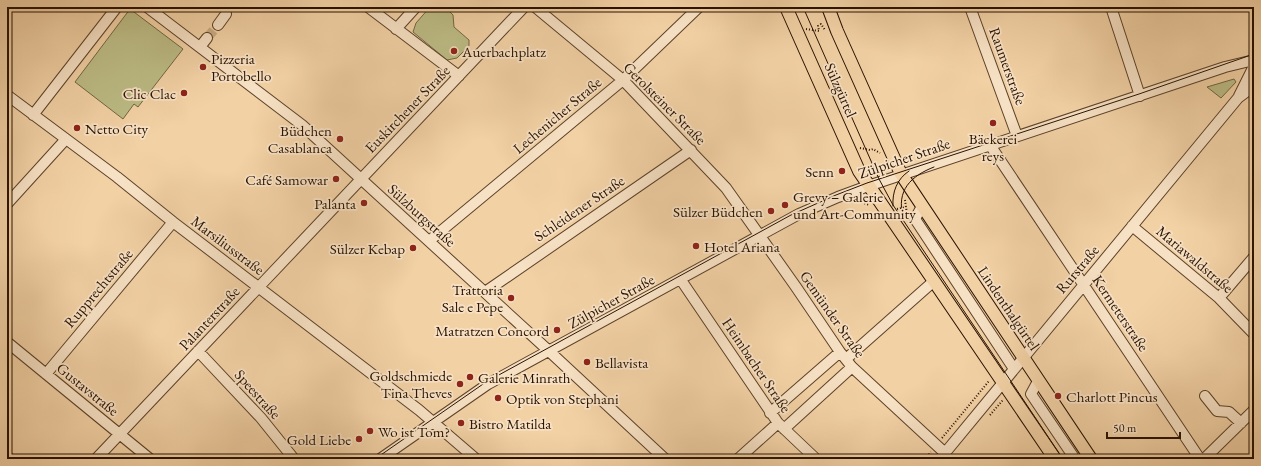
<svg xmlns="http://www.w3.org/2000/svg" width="1261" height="466" viewBox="0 0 1261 466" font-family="'EB Garamond',serif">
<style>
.green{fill:#bcbb85;stroke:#726642}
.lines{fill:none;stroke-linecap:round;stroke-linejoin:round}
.minor-tunnel{stroke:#caab84;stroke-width:10;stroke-dasharray:10 5;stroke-linecap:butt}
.minor-casing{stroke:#5b4229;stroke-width:12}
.major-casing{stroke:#291200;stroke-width:14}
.path{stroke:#291200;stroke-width:2;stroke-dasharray:1 2;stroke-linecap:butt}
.minor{stroke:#f7e1c4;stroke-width:10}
.major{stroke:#f2d1a5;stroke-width:12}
.tram{stroke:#291200;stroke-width:1}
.poi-dot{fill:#8f2418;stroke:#f7e1c4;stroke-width:1.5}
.labels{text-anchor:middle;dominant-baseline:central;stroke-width:3.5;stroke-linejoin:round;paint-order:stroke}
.poi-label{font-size:15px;fill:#291200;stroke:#f7e1c4;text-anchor:start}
.street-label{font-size:15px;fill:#291200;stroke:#f7e1c4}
</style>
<rect width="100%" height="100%" fill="#f2d1a5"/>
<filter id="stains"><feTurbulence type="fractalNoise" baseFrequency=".005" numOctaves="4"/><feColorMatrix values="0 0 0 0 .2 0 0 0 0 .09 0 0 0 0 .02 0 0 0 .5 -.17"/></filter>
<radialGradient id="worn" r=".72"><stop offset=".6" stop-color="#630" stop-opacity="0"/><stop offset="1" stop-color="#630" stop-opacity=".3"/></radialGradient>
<path class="green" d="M430 7H445L453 15 454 27 469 40V46L457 58 447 60 413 32 416 23Z
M130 9 183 49 138 107 134 104 123 119 75 82Z
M1234 79 1236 82 1221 98 1207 87Z"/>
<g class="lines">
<path class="minor-tunnel" d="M207 38 218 25"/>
<g class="minor-casing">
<path id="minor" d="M147 7 302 125 550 352 665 459
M368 7 459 76
M535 7 623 80 726 188 796 287 840 352 852 367 945 453
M970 7 1017 136
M1111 7 1140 96
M218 25 226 14
M396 29 416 7
M200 47 207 38
M7 95 117 177 173 222 419 410 476 459
M1239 96 1254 66
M33 115 117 7
M990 145 1200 459
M7 204 66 139
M922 206 915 219 1014 369
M1132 226 1219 298 1254 334
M429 241 623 80 699 7
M681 280 778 423 816 459
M485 292 691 150
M1219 298 1254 257
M7 342 150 459
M198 351 261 418 294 459
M846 359 934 281
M46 374 173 222
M1038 381 1031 394 1075 459
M1205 396 1217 411 1229 412 1241 423
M770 413 840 352
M784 429 852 367
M7 457 10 459
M96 459 524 7
M380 459 488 384 799 214 838 197 868 186 1225 67 1254 60
M738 459 778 423
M940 459 1238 98 1254 86
M1204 459 1254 410"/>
</g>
<g class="major-casing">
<path id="major" d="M786 7 859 171 1055 459
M828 7 837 31 901 174 1091 459"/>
</g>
<path class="path" d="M806 29 819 31 818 26 821 24 825 30
M860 148 870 150 873 149 880 153
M856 200 869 205
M905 200 907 214
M897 209 906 207
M990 415 1003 400
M942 438 989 381
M925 459 931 452"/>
<use href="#minor" class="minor"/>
<use href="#major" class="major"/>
<path class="tram" d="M803 7 879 179 893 205 1063 459
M893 206C892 192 897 179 909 171
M903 217C896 190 911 176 934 167
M375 459 486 382 791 215 836 195 867 183 1139 94 1254 54"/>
</g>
<g class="poi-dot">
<circle cx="454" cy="51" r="4"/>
<circle cx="203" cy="67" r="4"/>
<circle cx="184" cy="93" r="4"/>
<circle cx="993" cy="123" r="4"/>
<circle cx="77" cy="128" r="4"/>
<circle cx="340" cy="139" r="4"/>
<circle cx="842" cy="171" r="4"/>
<circle cx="336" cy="179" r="4"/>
<circle cx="364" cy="203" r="4"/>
<circle cx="785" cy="205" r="4"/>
<circle cx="771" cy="211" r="4"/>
<circle cx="696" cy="246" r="4"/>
<circle cx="413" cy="248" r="4"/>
<circle cx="511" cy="298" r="4"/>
<circle cx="557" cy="330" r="4"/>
<circle cx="587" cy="362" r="4"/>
<circle cx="470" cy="377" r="4"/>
<circle cx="460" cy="384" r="4"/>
<circle cx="1058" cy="396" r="4"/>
<circle cx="498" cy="398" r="4"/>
<circle cx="461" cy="423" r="4"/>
<circle cx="370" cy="431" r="4"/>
<circle cx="359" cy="439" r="4"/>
</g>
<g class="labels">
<g class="poi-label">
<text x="462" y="51">Auerbachplatz</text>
<text x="211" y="58">Pizzeria<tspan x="211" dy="17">Portobello</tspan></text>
<text x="176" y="93" text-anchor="end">Clic Clac</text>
<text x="85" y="128">Netto City</text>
<text x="332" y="130" text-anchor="end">Büdchen<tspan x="332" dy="17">Casablanca</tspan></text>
<text x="993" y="138" text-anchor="middle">Bäckerei<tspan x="993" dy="17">reys</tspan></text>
<text x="834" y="171" text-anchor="end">Senn</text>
<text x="328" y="179" text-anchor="end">Café Samowar</text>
<text x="793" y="196">Grevy – Galerie<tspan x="793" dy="17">und Art-Community</tspan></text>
<text x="356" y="203" text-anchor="end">Palanta</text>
<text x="763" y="211" text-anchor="end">Sülzer Büdchen</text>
<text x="704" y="246">Hotel Ariana</text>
<text x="405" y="248" text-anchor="end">Sülzer Kebap</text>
<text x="503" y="289" text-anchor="end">Trattoria<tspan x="503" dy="17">Sale e Pepe</tspan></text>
<text x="549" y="330" text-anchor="end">Matratzen Concord</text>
<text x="595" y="362">Bellavista</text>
<text x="452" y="375" text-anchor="end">Goldschmiede<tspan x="452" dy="17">Tina Theves</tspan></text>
<text x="478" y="377">Galerie Minrath</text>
<text x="1066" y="396">Charlott Pincus</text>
<text x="506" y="398">Optik von Stephani</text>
<text x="469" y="423">Bistro Matilda</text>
<text x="378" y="431">Wo ist Tom?</text>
<text x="351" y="439" text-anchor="end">Gold Liebe</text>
</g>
<g class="street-label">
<text transform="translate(1008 66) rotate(70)">Raumerstraße</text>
<text transform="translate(841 90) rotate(66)">Sülzgürtel</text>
<text transform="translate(665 103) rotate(45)">Gerolsteiner Straße</text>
<text transform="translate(407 109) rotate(-46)">Euskirchener Straße</text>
<text transform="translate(557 115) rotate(-40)">Lechenicher Straße</text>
<text transform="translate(904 158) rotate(-19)">Zülpicher Straße</text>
<text transform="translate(579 208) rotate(-34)">Schleidener Straße</text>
<text transform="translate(422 215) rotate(42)">Sülzburgstraße</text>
<text transform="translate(228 245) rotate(37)">Marsiliusstraße</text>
<text transform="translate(1195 259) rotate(40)">Mariawaldstraße</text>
<text transform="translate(1077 269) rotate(-50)">Rurstraße</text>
<text transform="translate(98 288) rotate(-50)">Rupprechtstraße</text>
<text transform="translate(611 301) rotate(-29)">Zülpicher Straße</text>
<text transform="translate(1009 308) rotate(56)">Lindenthalgürtel</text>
<text transform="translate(1121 313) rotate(56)">Kermeterstraße</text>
<text transform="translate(833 314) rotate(55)">Gemünder Straße</text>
<text transform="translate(209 318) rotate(-47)">Palanterstraße</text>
<text transform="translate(757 365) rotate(56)">Heimbacher Straße</text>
<text transform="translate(88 389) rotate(39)">Gustavstraße</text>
<text transform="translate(258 394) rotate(48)">Speestraße</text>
</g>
</g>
<rect width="1261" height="466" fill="none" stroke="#f2d1a5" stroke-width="24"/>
<rect x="8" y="8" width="1245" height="450" fill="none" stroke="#291200" stroke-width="2"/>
<rect x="12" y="12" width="1237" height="442" fill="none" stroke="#291200"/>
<path d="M1107 432v6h73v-6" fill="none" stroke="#291200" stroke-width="2"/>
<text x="1113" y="432" font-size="12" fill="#291200" stroke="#f7e1c4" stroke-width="3" paint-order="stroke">50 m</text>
<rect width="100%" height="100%" filter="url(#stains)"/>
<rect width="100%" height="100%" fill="url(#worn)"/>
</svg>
